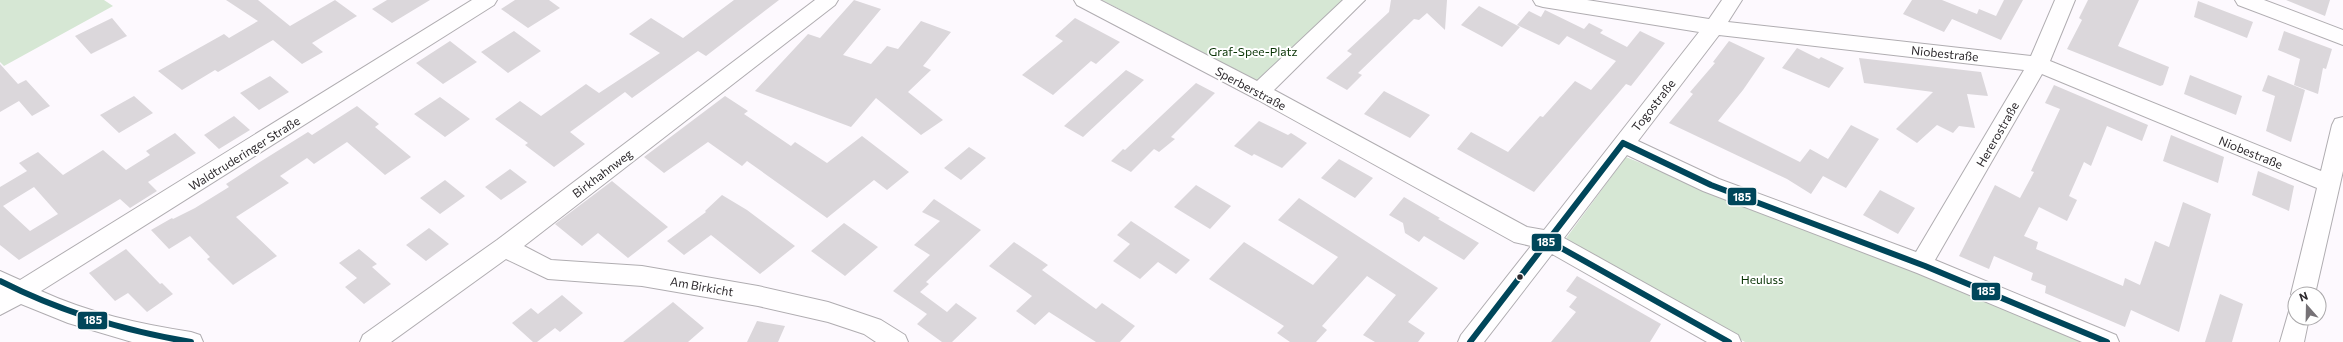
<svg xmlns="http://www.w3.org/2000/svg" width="2343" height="342" viewBox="0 0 2343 342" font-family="Commissioner,sans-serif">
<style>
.green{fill:#d6e7d4}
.building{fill:#dbd7db;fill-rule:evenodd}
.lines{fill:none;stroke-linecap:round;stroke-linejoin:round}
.minor-casing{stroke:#b0adb1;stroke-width:2}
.minor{fill:#fffeff;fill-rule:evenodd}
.bus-1-casing{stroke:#fff;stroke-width:9}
.bus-1{stroke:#00465a;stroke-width:6}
.bus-dot{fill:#2d292d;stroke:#fff;stroke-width:1.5}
.labels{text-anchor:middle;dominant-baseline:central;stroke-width:4;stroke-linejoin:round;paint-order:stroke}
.park-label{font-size:12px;fill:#083304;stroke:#fff}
.street-label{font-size:12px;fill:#2d292d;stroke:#fff}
.line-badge{stroke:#fff;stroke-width:1.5}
.badge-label{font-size:11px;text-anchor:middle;font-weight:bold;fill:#fff}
</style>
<rect width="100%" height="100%" fill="#fdf9fe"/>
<path class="green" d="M0 0H104L113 6 4 66 0 62Z
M1102 0H1346L1257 81Z
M1626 157 1781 220 1929 274 2095 342H1745L1564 241Z"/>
<path class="building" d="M226 0H258L290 26 335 0 357 16 312 43 323 52 302 64 273 40 218 72 215 70 182 90 158 71 224 34 229 38 258 21Z
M387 0H430L392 23 372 9Z
M515 0H549L560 8 528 28 501 9Z
M734 0H779L706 56 698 51 632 98 625 92 570 132 585 144 554 167 525 145 528 143 495 119 520 101 541 116 586 84 599 93 660 53 629 34 651 18 683 38Z
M854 0 881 9 843 55 871 64 887 46 898 49 921 21 951 32 923 66 931 70 908 92 943 120 921 135 876 98 851 127 755 91 808 34 820 38Z
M1391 0H1447L1445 30 1427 13 1419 20 1414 19 1358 73 1362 75 1347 90 1326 78 1352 54 1347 51 1389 12Z
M1912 0H1942L1977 14 1979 9 1996 16 2004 0H2023L2001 40 1952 19 1944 32 1903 14Z
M2088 0H2139L2118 46 2169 67 2163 85 2160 86 2067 49 2082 20 2079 18Z
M2286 0H2330L2325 16Z
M2198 1 2253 22 2247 38 2194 17Z
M1479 6 1520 27 1502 47 1461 25Z
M1545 10 1584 29 1589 23 1603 30 1600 33 1627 47 1640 31 1665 43 1631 86 1626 84 1534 192 1457 149 1471 132 1508 152 1540 116 1543 117 1575 81 1591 90 1616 61 1567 36 1559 45 1517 25 1529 11 1541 17Z
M112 18 127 36 91 54 75 36Z
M1075 18 1120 42 1096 64 1091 61 1053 95 1022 75 1063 41 1055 36Z
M514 31 541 51 508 73 481 52Z
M2284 31 2332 49 2326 69 2323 68 2318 94 2294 85 2300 59 2278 50Z
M450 41 477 62 443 84 416 63Z
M1729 41 1765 58 1743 90 1718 121 1800 162 1810 149 1828 159 1851 125 1879 139 1846 188 1823 176 1811 194 1787 179 1669 123 1693 94 1690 92 1715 63 1713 62Z
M1797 48 1819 59 1821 57 1844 68 1829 88 1782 68Z
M1859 58 1981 72 1988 96 1967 94 1975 128 1959 126 1953 133 1937 125 1917 143 1896 129 1933 92 1864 83Z
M0 64 18 84 26 80 50 106 32 116 19 101 0 112Z
M1126 70 1144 80 1083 137 1064 126Z
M2190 75 2242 96 2236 115 2184 94Z
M2268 75 2305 90 2291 142 2266 131 2275 96 2262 91Z
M270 76 289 92 259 110 240 93Z
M1196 83 1215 93 1171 137 1175 139 1159 152 1154 149 1131 172 1111 161 1123 149 1125 150Z
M2054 85 2148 125 2142 141 2107 126 2091 166 2084 162 2069 196 2077 200 2067 221 2039 207 2024 236 2038 242 2036 249 2123 286 2125 278 2140 285 2155 241 2169 247 2183 202 2211 214 2179 332 2131 310 2125 327 2045 293 2046 286 2031 280 2033 273 1994 256 1989 269 1959 256 1995 185 2020 198 2034 172 2031 171 2060 109 2045 103Z
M1384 91 1430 115 1410 138 1364 114Z
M134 96 153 113 119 133 100 115Z
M725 96 748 111 744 114 791 146 795 142 827 163 862 136 909 172 887 190 874 180 827 218 747 161 742 166 708 142 664 173 644 157Z
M440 97 470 119 445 137 414 114Z
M357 106 379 124 375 127 411 157 385 175 347 142 314 164 307 158 280 176 289 183 236 217 277 256 233 285 207 259 210 257 190 236 169 249 151 230 172 218 173 219 195 208 229 187 226 184 263 160 308 132 312 135Z
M234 116 250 130 219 149 204 135Z
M1259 121 1288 135 1291 133 1307 143 1282 168 1254 154 1252 156 1234 146Z
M175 133 196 153 148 182 157 191 130 208 120 199 19 260 0 245V187L27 171 19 163 38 152 63 175 103 150 126 170 150 155 146 151ZM34 187 58 214 30 231 3 206Z
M2171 135 2224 157 2218 183 2163 161Z
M969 147 986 158 961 180 944 168Z
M1339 159 1373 178 1355 198 1321 178Z
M510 169 527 182 501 200 485 187Z
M2258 171 2294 186 2289 211 2252 195Z
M445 180 465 196 440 214 420 198Z
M612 181 668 227 628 258 598 233 582 246 555 224Z
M1196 185 1231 206 1210 229 1174 207Z
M1880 190 1915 208 1898 234 1863 215Z
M722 195 747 210 795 246 760 274 711 235 684 255 667 241 706 212 705 211Z
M1404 197 1440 218 1438 219 1479 243 1464 260 1424 236 1419 242 1405 233 1403 223 1389 215Z
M1299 198 1438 288 1408 322 1425 333 1418 342H1375L1363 335 1396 295 1367 276 1322 326 1327 330 1316 342H1290L1277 333 1284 326 1209 279 1244 242 1313 285 1338 257 1278 220Z
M934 199 981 230 926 282 929 284 920 292 947 312 956 303 977 318 952 342H942L917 324 927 314 893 291 930 255 914 245 940 221 922 212Z
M1131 221 1190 260 1176 274 1158 262 1140 279 1113 261 1130 244 1117 235Z
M844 223 878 247 845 276 811 251Z
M429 228 449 244 426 261 406 245Z
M1014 242 1048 265 1042 270 1096 309 1102 303 1135 326 1120 342H1096L1049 312 1035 325 1016 311 1032 296 989 266Z
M126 249 160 284 162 283 173 294 147 312 128 293 115 301 89 273Z
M359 249 377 264 372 267 391 284 364 304 345 287 357 278 339 263Z
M1577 276 1661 324 1650 342H1551L1576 312 1569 307 1577 297 1566 291Z
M2220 294 2243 304 2232 342H2205Z
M562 295 583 313 560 332 555 328 537 342H533L512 323 531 308 538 314Z
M673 302 704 328 688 342H623Z
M757 321 785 326 778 342H747Z"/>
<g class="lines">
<g class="minor-casing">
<path id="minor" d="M472 0H497L494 5 41 291C89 313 139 324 191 332L200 335 203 342H132L68 323 21 304 0 315V271L20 280Z
M815 0H838L835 5 524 246 551 260 642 266 758 286 828 302 881 320 905 335 908 342H876L864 334 828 322 758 306 642 286 548 279 506 259 391 342H360L363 335 497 240Z
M1074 0H1100L1257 81 1343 0H1365L1274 90 1527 227 1544 230 1699 32 1543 7 1536 5 1533 0H1587L1709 19 1722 0H1742L1728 22 2031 56 2055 0H2075L2050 61 2321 171 2332 125 2335 119 2343 117V171L2315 294H2295V301L2291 294 2317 188 2042 74 1935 260 2116 335 2119 342H2082L1917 273 1703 191 1627 155 1564 238 1738 335 1741 342H1707L1552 254 1484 342H1458L1461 335 1531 246 1514 242 1258 100 1077 5ZM1719 35 2024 70 1916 252 1719 179 1638 141Z
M2235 0H2264L2343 30V45L2238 5Z
M2295 308V318H2309L2304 342H2280L2289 311Z"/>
</g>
<use href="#minor" class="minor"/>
<g class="bus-1-casing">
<path id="bus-1" d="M1623 143 1711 185 1925 266 2107 342
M1547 240 1729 342
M0 281C61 312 124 331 191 342
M1470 342 1623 143"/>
</g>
<use href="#bus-1" class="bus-1"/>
</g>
<circle class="bus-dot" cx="1520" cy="277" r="3.5"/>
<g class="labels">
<g class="park-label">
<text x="1253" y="51">Graf-Spee-Platz</text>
<text x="1762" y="279">Heuluss</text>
</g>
<g class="street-label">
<text transform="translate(1945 53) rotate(6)">Niobestraße</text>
<text transform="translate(1251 88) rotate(28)">Sperberstraße</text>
<text transform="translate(1653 105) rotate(-52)">Togostraße</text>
<text transform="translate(1997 134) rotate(-60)">Hererostraße</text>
<text transform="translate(2251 152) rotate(22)">Niobestraße</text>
<text transform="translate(244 153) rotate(-32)">Waldtruderinger Straße</text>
<text transform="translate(602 173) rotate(-37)">Birkhahnweg</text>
<text transform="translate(702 286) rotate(10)">Am Birkicht</text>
</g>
</g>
<g class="line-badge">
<rect x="1727" y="187" width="30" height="19" rx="4" fill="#00465a"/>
<rect x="1531" y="233" width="31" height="19" rx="4" fill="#00465a"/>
<rect x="1971" y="282" width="30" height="19" rx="4" fill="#00465a"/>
<rect x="77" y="311" width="31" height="19" rx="4" fill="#00465a"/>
</g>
<g class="badge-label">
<text x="1742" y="201">185</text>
<text x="1546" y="246">185</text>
<text x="1986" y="295">185</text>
<text x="93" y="324">185</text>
</g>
<g transform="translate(2307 306) rotate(340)"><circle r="19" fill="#ffffff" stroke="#aba9ab"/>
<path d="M0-3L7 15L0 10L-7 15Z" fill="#767276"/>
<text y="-6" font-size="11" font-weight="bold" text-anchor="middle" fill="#2d292d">N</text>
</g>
</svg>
